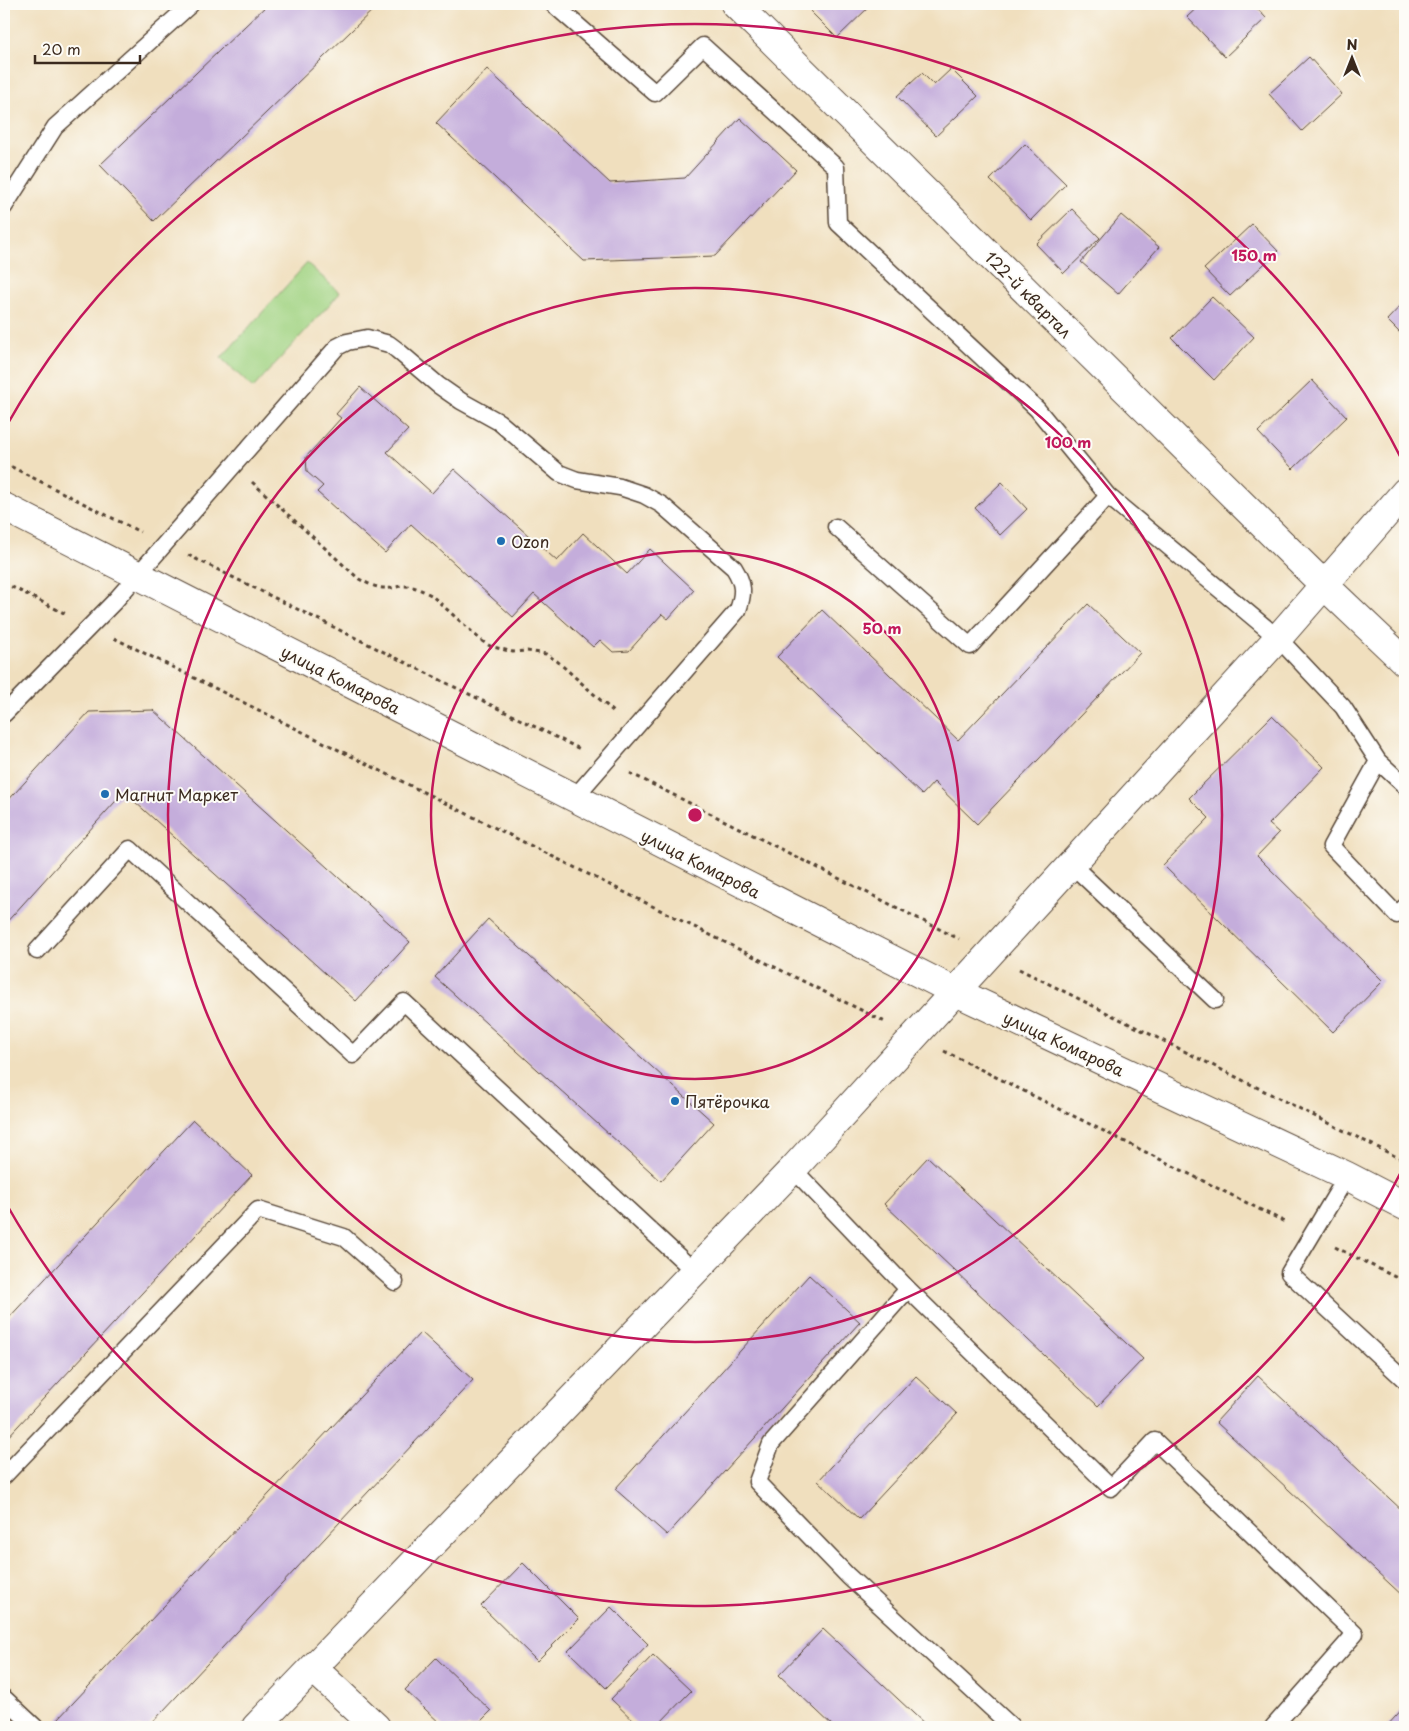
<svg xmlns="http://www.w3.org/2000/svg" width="1409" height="1731" viewBox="0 0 1409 1731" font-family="'Playpen Sans',sans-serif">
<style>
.green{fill:#a1d382;stroke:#6e7e50}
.building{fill:#c4addb}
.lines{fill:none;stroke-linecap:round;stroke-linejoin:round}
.lane-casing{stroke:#564536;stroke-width:19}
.street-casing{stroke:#564536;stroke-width:30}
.secondary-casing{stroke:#564536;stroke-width:30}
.path{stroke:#564536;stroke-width:3;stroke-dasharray:4 4;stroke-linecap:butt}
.lane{stroke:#fff;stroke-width:16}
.street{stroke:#fff;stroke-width:28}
.secondary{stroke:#fff;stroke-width:28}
.ring{fill:none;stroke:#c2185b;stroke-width:2.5}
.poi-dot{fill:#1f6fb2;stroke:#fdfcf7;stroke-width:2}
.labels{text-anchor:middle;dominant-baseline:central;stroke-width:4;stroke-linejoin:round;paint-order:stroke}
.street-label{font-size:16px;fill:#3b2a1e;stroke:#fdfcf7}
.poi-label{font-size:16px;fill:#3b2a1e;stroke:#fdfcf7;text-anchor:start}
.centre{fill:#c2185b;stroke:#fdfcf7;stroke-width:2.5}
.ring-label{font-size:15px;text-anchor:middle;font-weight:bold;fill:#c2185b;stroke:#fdfcf7;stroke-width:4;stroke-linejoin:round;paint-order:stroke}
</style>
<rect width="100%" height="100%" fill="#fdfcf7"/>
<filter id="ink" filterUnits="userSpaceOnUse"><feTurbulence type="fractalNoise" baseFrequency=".02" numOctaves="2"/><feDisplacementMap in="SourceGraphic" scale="10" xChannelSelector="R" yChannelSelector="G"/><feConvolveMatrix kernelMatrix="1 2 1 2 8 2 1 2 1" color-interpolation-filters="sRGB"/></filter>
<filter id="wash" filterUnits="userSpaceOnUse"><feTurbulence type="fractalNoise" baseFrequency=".0096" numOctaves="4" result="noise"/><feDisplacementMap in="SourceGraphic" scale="20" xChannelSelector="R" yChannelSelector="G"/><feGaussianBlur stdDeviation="1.12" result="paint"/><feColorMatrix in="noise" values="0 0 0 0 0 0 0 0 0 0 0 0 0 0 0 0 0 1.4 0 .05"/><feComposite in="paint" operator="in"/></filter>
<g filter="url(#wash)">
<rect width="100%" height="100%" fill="#f0dfbe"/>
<path class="green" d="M307 263 340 293 253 388 221 358Z"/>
<g id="blocks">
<path class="building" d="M268 4H379L154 221 100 165Z
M803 4H872L837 38Z
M1201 4H1253L1266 18 1225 57 1187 17Z
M1309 57 1342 94 1302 131 1269 94Z
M487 69 610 183 685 178 740 118 796 170 715 256 584 261 436 123Z
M951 69 978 96 936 136 897 96 922 73 934 85Z
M1025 144 1066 184 1031 220 990 180Z
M1072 209 1100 238 1064 273 1036 244Z
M1121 215 1159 247 1118 294 1081 262Z
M1252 224 1278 251 1230 296 1204 269Z
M1212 297 1254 337 1214 380 1172 338Z
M1405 301V338L1387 320Z
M1312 380 1347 417 1293 469 1258 432Z
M360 387 408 430 387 452 432 493 454 469 557 561 583 533 627 574 650 549 694 590 668 619 662 614 629 651 613 652 600 640 593 647 534 594 513 617 411 524 385 553 317 492 323 486 307 472 306 457 341 418 336 414Z
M1002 482 1027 509 1000 535 975 508Z
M1088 604 1140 653 977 824 934 782 922 795 777 657 822 610 958 740Z
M153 710 410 942 356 1001 124 792 4 925V805L89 712Z
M1272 716 1324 767 1269 824 1279 833 1257 856 1383 981 1333 1032 1163 865 1209 818 1189 798Z
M488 919 714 1123 661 1181 435 977Z
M193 1120 252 1175 4 1441V1323Z
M928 1157 1143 1359 1098 1406 884 1204Z
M809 1275 860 1322 667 1535 615 1489Z
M421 1332 473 1380 148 1727H66L58 1719Z
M916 1376 957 1414 859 1519 818 1481Z
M1258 1376 1405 1513V1598L1216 1422Z
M523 1563 579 1619 537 1661 481 1606Z
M611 1607 648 1644 606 1688 568 1651Z
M823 1629 928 1727H834L779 1675Z
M653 1655 691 1691 656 1727H640L611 1699Z
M436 1658 491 1711 475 1727H444L405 1690Z
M1405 1706V1727H1386Z"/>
</g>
</g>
<g filter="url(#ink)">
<use href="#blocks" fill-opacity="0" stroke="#564536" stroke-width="1"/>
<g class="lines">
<g class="lane-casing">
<path id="lane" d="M553 4 655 93 703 46 836 167 838 223 1037 409 1108 496
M4 207 55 127 191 4
M836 527 970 646 1108 496 1278 638 1343 707 1378 761 1405 786
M4 714 114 602 337 347 347 342 367 338 389 344 397 350 438 385 461 401 499 422 559 473 577 480 620 487 644 495 662 505 734 568C744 584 744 593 738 610L574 798
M1378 761 1331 846 1397 915 1405 907
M1071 864 1215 1000
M37 951 130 849 353 1055 404 1002 694 1271
M793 1169 908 1289 771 1444 757 1482 848 1576 1012 1727
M1347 1176 1289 1273 1405 1380
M908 1289 1111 1488 1155 1441 1355 1634 1273 1727
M4 1476 258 1210 344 1237 395 1282
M4 1698 35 1727"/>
</g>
<g class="street-casing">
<path id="street" d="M735 4 1324 585 1405 662
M314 1669 376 1727
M256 1727 793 1169 1278 638 1405 492"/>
</g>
<g class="secondary-casing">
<path id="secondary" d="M4 507 954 991 1347 1176 1405 1206"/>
</g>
<path class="path" d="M4 463 140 532
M252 482 359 579C367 583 376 588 385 588 391 589 396 587 401 586 413 585 421 590 431 595L482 641 490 646 513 652 527 651 546 654 557 661 615 713
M188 555 582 750
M4 583 66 614
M114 638 885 1022
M630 773 959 939
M1019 969 1405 1161
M944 1051 1287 1223
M1335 1247 1405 1282"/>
<use href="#lane" class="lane"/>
<use href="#street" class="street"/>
<use href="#secondary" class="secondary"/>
</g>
</g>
<g class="ring">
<circle cx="695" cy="815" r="264"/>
<circle cx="695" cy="815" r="527"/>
<path d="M1403 1168A791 791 0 0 1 7 1205M7 425A791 791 0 0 1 1403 462"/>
</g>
<g class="poi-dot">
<circle cx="501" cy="541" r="5"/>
<circle cx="105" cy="794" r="5"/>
<circle cx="675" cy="1101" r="5"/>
</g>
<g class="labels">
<g class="street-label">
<text transform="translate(1029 294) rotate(45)">122-й квартал</text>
<text transform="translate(341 679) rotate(27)">улица Комарова</text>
<text transform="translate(701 863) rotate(27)">улица Комарова</text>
<text transform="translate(1064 1043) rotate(25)">улица Комарова</text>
</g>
<g class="poi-label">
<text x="511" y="541">Ozon</text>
<text x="115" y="794">Магнит Маркет</text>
<text x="685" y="1101">Пятёрочка</text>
</g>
</g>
<circle cx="695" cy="815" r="8" class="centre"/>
<g class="ring-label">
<text x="1254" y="261">150 m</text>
<text x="1068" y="448">100 m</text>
<text x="882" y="634">50 m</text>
</g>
<rect width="1409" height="1731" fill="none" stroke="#fdfcf7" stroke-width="20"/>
<g transform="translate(1352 58)" stroke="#fdfcf7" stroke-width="4" paint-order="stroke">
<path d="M0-4L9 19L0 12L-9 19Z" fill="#3b2a1e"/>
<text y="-8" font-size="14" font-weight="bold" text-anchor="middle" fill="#3b2a1e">N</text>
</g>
<path d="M35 55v8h105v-8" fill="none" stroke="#3b2a1e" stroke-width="2.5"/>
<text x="42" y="55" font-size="15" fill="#3b2a1e" stroke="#fdfcf7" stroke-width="4" paint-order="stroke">20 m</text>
</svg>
